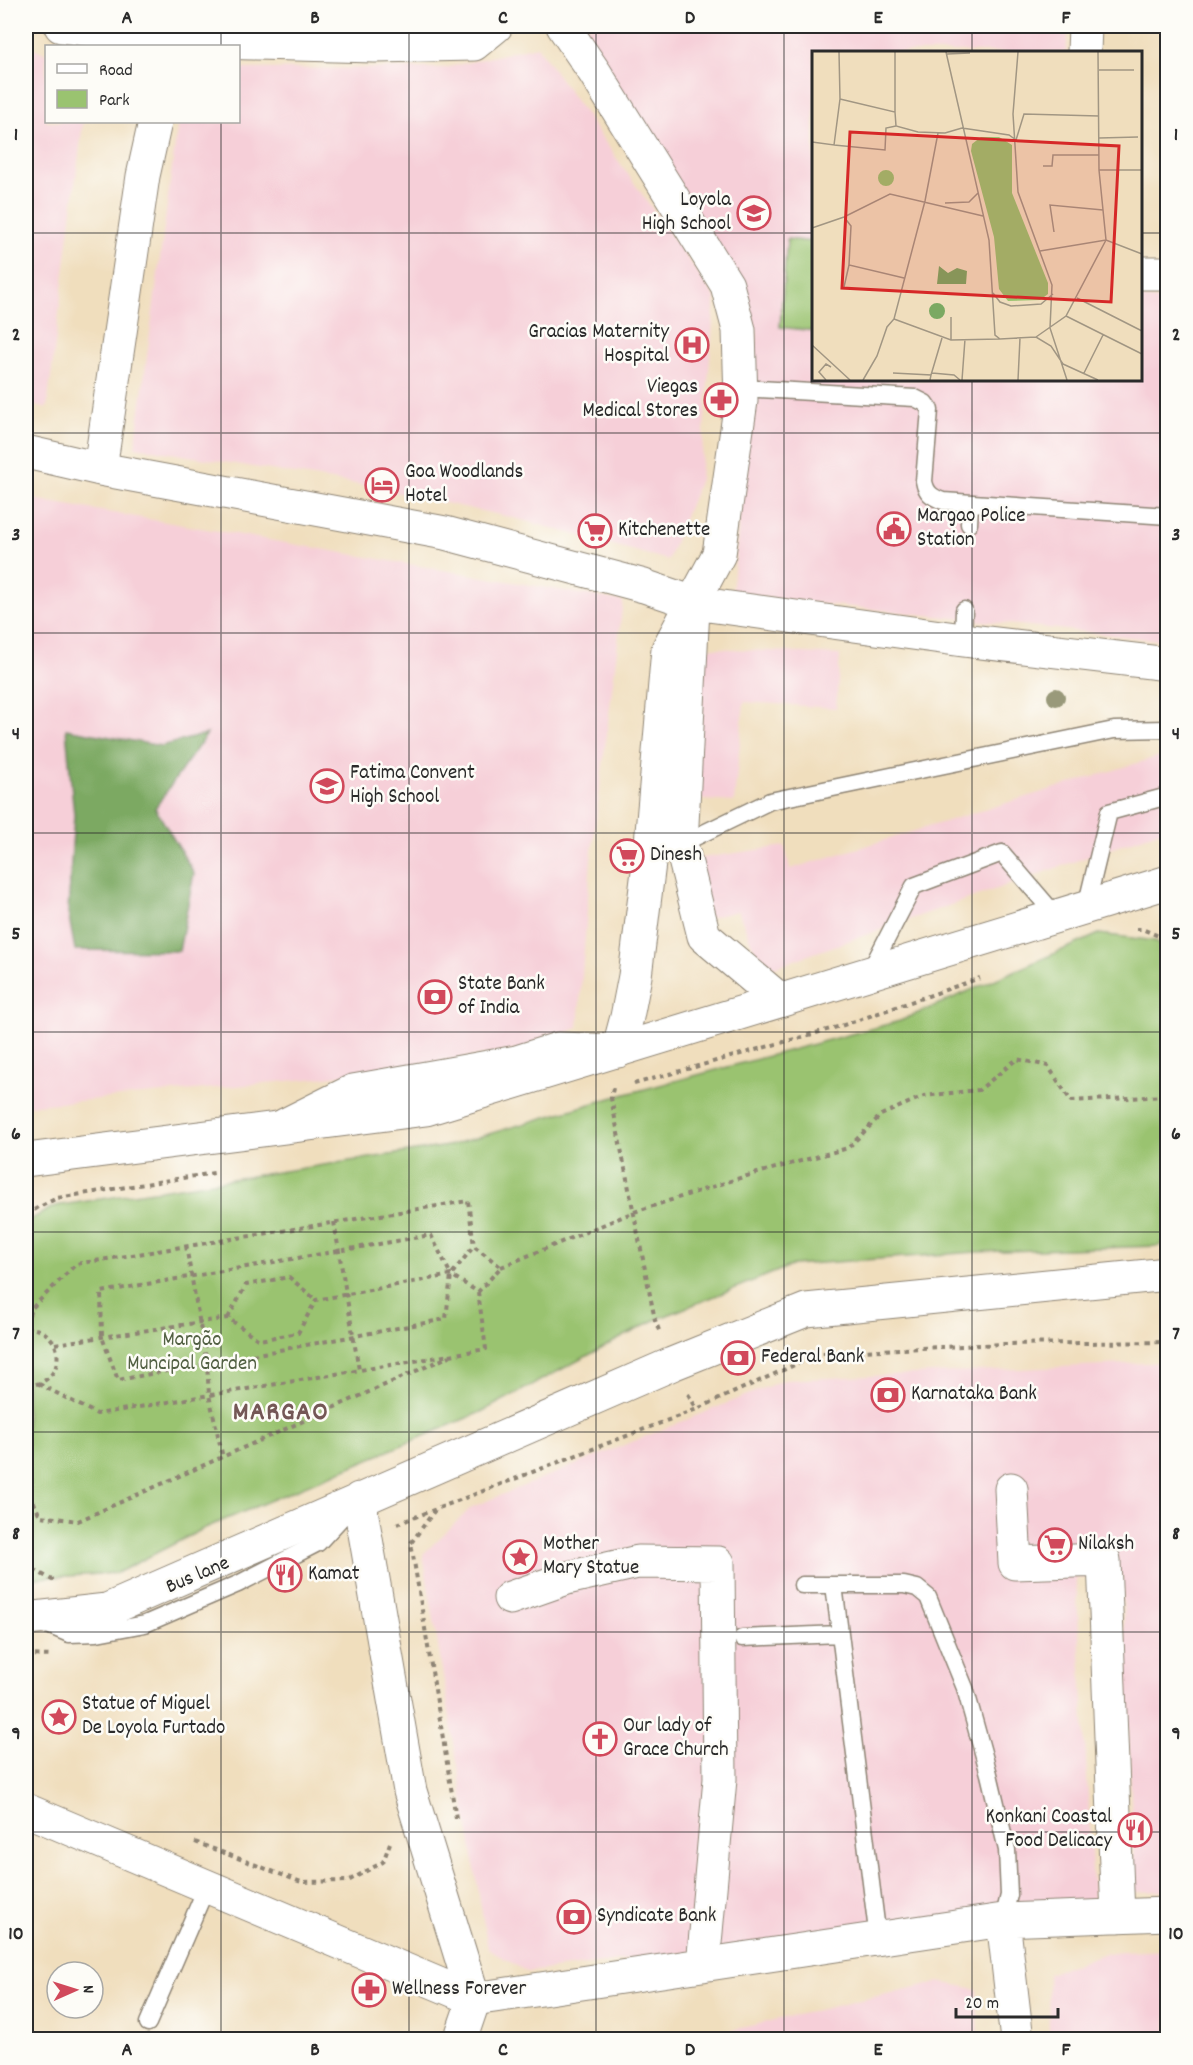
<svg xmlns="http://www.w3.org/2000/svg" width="1193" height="2065" viewBox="0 0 1193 2065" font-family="Dekko,sans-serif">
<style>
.built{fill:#f6cfd8}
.green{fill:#9ac370;stroke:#62774e;stroke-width:1.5}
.forest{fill:#7ba962;stroke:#536a46;stroke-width:1.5}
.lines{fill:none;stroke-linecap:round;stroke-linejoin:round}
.service-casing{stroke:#8e8474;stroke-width:19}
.minor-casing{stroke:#8e8474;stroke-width:35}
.secondary-casing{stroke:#8e8474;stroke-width:35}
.path{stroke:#8e8474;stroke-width:4;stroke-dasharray:4.5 4.5;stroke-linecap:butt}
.service{stroke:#fff;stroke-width:16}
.minor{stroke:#fff;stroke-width:33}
.secondary{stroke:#fff;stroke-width:33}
.tree{fill:#99997a}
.grid{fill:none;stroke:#2b2b2b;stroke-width:1.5;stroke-opacity:0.55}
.labels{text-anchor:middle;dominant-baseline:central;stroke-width:5;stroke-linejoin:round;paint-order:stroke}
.poi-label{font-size:21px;fill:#2b2b2b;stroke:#fdfcf7;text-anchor:start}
.park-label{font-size:21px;fill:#526043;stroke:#fdfcf7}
.street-label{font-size:21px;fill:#2b2b2b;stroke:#fdfcf7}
.district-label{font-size:27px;font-weight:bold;letter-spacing:1.5px;fill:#745756;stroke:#fdfcf7}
.inset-road{fill:none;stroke:#a19683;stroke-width:1.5}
.view{fill:#d62828;fill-opacity:0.15;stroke:#d62828;stroke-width:3}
.inset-edge{fill:none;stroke:#2b2b2b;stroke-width:3}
.neatline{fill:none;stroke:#2b2b2b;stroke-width:2}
.grid-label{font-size:20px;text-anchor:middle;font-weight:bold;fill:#2b2b2b}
</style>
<rect width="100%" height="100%" fill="#fdfcf7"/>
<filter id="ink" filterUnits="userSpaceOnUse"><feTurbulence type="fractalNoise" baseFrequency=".0167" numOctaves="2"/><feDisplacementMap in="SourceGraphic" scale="12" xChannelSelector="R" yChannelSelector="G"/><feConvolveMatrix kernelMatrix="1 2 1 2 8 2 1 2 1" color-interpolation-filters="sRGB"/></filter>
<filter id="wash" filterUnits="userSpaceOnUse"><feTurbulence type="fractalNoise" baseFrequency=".008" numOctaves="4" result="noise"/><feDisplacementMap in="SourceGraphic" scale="24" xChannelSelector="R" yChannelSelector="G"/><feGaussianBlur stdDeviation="1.35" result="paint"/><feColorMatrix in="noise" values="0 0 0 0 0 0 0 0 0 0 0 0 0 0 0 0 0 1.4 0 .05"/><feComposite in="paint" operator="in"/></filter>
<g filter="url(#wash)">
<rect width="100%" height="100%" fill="#f0debd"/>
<path class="built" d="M579 26H1069L1066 52H814V380H1140L1141 298 1167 301V641L732 594 757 333 731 267Z
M26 44 46 54V122H83L47 408 26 404Z
M537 46 715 297 700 479 668 560 514 518 367 486 135 447 178 122H238L239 69 445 68Z
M26 498 623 601 591 860 578 1027 542 1047 319 1078 26 1106Z
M700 647 840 655 836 708 744 702 734 802 690 799Z
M1167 754V829L763 971 738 911 708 918 695 859 785 846 790 869Z
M1167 1362V1891L1135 1892 1122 1576 1076 1578 1094 1905 527 1972 488 1949 423 1554 472 1507 784 1380Z
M1167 1950V2039H1049L1048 1974 1105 1953Z
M938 1982 977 1989 979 2039H694Z"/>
<path class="green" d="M787 239 813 242V331L780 327Z
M1099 934 1156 941 1167 954 1168 1238 1159 1246 976 1252 793 1265 655 1320 481 1412 205 1528 117 1573 36 1578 26 1567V1222L55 1206 448 1146 611 1098 900 1021Z"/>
<path class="forest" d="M66 729 161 746 207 734 155 808 194 873 179 951 75 950 68 912 74 815Z"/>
</g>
<g filter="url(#ink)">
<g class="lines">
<g class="service-casing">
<path id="service" d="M741 388 915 398 925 403 930 410 924 481C926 493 932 497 943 501L1168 516
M969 524 970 503
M963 640 964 610
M679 845 770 801 1114 730 1168 729
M1086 907 1109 812 1168 796
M869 973 914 886 1002 853 1056 916
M802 1585H904L917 1588 928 1597 965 1688 989 1774 1007 1850 1009 1895 1003 1920
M834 1585 878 1939
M43 1623 69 1634 97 1633 145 1624 238 1584 318 1543 344 1515
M742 1638 840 1634
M148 2023 207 1886"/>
</g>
<g class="minor-casing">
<path id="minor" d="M61 26 172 41
M171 46 172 41 375 46 474 44 496 26
M1084 52 1085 26
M1140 273H1168
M26 452 100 469 445 533 644 586 694 603 963 640 1168 664
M100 469 143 176 155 122
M693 608 681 844 704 936 780 1000
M285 1125 353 1091 517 1062 558 1049 618 1051 627 1017 635 976 650 855 668 649 719 554 741 401 739 330 727 285 595 73 563 26
M1011 1489 1015 1563 1104 1560 1118 1916
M510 1598 567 1578 638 1562 718 1563 720 1779 703 1965
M1003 1920 1017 2040
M474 1999 1003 1920 1168 1914"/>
</g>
<g class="secondary-casing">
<path id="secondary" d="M26 1160 426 1109 1168 882
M359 1499 410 1791 474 1999 460 2040
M26 1619 107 1610 672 1364 806 1310 1168 1274
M26 1810 474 1999"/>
</g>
<path class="path" d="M1136 929H1142L1168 940
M634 1084 841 1026 980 978
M613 1088 611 1098 655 1320 660 1333
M26 1214 57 1198 214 1173
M334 1222 359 1370
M186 1246 207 1364 209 1395 223 1458
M501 1267 634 1212 743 1177 848 1148 881 1115 924 1096 979 1090 1017 1059 1048 1066 1071 1101 1168 1096
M228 1318 246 1285 289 1277 316 1300
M26 1324 31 1309 76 1264 468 1201 474 1246
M26 1328C68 1328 68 1386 26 1385
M55 1344 228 1318 259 1340 298 1333 316 1300 451 1275 478 1292 501 1267 474 1246 451 1275 446 1319 118 1380 102 1337 101 1292 431 1235 451 1275
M39 1384 97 1414 486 1349 478 1292
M688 1394 697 1409
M26 1485 40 1516 78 1521 450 1356
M435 1510 411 1543 456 1818
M397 1524 697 1409 821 1353 1002 1344 1168 1342
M26 1565 54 1581
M26 1655 52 1656
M195 1842 301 1882 348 1881 383 1862 390 1843"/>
<use href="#service" class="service"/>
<use href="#minor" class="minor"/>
<use href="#secondary" class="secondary"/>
</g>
<circle class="tree" cx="1056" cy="697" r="9"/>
</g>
<path class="grid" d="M221 26V46M409 26V2040M596 26V2040M784 26V2040M972 26V52M221 122V2040M26 233H814M1140 233H1168M972 380V2040M26 433H1168M26 633H1168M26 833H1168M26 1032H1168M26 1232H1168M26 1432H1168M26 1632H1168M26 1832H1168"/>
<defs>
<g id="school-ring" transform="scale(1.725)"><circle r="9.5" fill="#fdfcf7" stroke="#d1495b" stroke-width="1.5"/><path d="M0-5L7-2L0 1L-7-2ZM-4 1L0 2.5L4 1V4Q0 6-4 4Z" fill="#d1495b"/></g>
<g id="hospital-ring" transform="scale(1.725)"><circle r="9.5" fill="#fdfcf7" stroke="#d1495b" stroke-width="1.5"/><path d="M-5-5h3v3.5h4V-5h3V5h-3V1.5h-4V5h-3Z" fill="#d1495b"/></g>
<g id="pharmacy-ring" transform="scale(1.725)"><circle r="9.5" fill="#fdfcf7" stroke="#d1495b" stroke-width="1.5"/><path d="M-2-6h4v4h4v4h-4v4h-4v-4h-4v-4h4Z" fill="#d1495b"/></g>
<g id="hotel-ring" transform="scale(1.725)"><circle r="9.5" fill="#fdfcf7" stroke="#d1495b" stroke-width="1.5"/><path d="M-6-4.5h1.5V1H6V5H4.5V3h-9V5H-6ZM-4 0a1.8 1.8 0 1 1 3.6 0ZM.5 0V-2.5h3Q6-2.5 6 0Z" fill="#d1495b"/></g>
<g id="civic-ring" transform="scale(1.725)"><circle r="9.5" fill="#fdfcf7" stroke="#d1495b" stroke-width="1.5"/><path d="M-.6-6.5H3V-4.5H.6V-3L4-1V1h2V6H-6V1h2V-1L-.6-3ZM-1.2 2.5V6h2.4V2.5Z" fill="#d1495b"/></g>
<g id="supermarket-ring" transform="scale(1.725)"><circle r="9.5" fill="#fdfcf7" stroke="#d1495b" stroke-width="1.5"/><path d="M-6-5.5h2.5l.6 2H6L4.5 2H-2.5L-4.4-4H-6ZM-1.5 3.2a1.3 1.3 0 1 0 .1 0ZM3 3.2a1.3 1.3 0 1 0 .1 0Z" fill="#d1495b"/></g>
<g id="bank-ring" transform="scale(1.725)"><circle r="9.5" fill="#fdfcf7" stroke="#d1495b" stroke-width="1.5"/><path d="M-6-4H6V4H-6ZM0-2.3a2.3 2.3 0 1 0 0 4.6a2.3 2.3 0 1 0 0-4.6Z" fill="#d1495b"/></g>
<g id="sight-ring" transform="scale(1.725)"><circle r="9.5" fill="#fdfcf7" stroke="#d1495b" stroke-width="1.5"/><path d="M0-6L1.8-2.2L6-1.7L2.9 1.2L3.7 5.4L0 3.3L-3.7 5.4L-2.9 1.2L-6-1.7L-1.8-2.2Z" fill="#d1495b"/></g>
<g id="restaurant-ring" transform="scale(1.725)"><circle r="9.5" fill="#fdfcf7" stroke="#d1495b" stroke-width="1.5"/><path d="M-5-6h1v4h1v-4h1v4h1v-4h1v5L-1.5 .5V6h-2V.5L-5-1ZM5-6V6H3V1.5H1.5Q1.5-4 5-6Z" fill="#d1495b"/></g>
<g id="church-ring" transform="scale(1.725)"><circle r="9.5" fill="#fdfcf7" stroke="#d1495b" stroke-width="1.5"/><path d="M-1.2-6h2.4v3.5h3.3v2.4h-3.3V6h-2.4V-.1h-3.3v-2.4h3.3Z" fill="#d1495b"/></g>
</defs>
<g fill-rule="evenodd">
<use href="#school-ring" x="754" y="213"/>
<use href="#hospital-ring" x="692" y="345"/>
<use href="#pharmacy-ring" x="721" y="400"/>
<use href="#hotel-ring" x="382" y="485"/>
<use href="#civic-ring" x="894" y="529"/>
<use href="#supermarket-ring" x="595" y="531"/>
<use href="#school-ring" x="327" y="786"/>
<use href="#supermarket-ring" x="627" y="856"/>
<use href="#bank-ring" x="435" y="997"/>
<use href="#bank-ring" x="738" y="1358"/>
<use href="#bank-ring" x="888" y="1395"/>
<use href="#supermarket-ring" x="1055" y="1545"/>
<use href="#sight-ring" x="520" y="1557"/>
<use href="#restaurant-ring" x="285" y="1575"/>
<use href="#sight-ring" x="59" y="1717"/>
<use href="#church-ring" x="600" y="1739"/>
<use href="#restaurant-ring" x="1135" y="1830"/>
<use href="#bank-ring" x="574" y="1917"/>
<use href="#pharmacy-ring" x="369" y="1990"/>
</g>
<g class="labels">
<g class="poi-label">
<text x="731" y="201" text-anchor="end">Loyola<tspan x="731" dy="24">High School</tspan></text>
<text x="669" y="333" text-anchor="end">Gracias Maternity<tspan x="669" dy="24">Hospital</tspan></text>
<text x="698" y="388" text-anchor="end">Viegas<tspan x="698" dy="24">Medical Stores</tspan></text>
<text x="405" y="473">Goa Woodlands<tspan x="405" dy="24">Hotel</tspan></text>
<text x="917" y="517">Margao Police<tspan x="917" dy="24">Station</tspan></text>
<text x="618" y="531">Kitchenette</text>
<text x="350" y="774">Fatima Convent<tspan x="350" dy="24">High School</tspan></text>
<text x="650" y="856">Dinesh</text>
<text x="458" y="985">State Bank<tspan x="458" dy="24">of India</tspan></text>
<text x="761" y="1358">Federal Bank</text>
<text x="911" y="1395">Karnataka Bank</text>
<text x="543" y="1545">Mother<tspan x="543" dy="24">Mary Statue</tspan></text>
<text x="1078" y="1545">Nilaksh</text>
<text x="308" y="1575">Kamat</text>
<text x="82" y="1705">Statue of Miguel<tspan x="82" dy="24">De Loyola Furtado</tspan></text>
<text x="623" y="1727">Our lady of<tspan x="623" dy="24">Grace Church</tspan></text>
<text x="1112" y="1818" text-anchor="end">Konkani Coastal<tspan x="1112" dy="24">Food Delicacy</tspan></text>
<text x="597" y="1917">Syndicate Bank</text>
<text x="392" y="1990">Wellness Forever</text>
</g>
<g class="park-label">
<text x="192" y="1341">Margão<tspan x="192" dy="24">Muncipal Garden</tspan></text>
</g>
<g class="street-label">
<text transform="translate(198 1576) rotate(-23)">Bus lane</text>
</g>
<g class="district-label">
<text x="281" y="1413">MARGAO</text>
</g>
</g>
<g transform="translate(812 51)">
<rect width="330" height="330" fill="#f0debd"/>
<path d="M169 86H187L200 94V142L236 232V243L228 249 196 250 187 238 182 186 159 100 160 93ZM66 127a8 8 0 1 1 16 0a8 8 0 1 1-16 0Z" fill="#9ac370"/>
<path d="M127 215 136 222 145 217 155 220 154 233H125ZM117 260a8 8 0 1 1 16 0a8 8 0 1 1-16 0Z" fill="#7ba962"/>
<path class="inset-road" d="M83 1V61M134 1 177 189 183 284 188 288 224 286 239 295 251 313M206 1 201 63 206 141 240 234 238 277 255 329M286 1 287 119 294 189M135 3 158 2M287 19H322M28 48 83 61 84 75 106 81 133 82 150 77M150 77 197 84 204 89M287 87 326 86M204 89 212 63 287 65M0 91 22 94 28 48 27 1M22 94 73 99 74 77 84 75M231 115H240L241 104H287M287 119H330M133 152 157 151 166 142M32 166 39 175 37 214 92 227M0 177 32 166 78 143 171 165M242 181 238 154 291 159M228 200 294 189 330 203M32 236 37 214M181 242 188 251 199 255 229 253 241 243M265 247 330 280M254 265 330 303M139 266V289M82 268 139 289 188 288M224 286 254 265 294 189M0 294 38 329M251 313 286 329M81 322 119 324 118 329M120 322 142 324 148 329M272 322 291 284M119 324 130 287M14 329 7 321 14 313 19 316M51 329 65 305 75 276 82 268 113 150 126 82M150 329 153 288M206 329 208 287"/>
<path class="view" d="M38 81 307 95 299 251 30 237Z"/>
<rect width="330" height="330" class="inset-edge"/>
</g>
<rect width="1193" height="2065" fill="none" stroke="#fdfcf7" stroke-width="66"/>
<rect x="45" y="45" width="195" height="78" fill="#fdfcf7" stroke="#a9a8a5" stroke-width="1.5"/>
<rect x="57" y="64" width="30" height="9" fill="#ffffff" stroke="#a9a8a5" stroke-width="1.5"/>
<text x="99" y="75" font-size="18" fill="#2b2b2b">Road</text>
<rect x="57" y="90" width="30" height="18" fill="#9ac370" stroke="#a9a8a5" stroke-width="1.5"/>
<text x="99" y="105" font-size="18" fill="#2b2b2b">Park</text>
<g transform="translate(75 1990) rotate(87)"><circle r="28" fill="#fdfcf7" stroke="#a9a8a5" stroke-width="1.5"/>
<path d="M0-4.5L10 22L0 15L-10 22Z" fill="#d1495b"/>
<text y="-9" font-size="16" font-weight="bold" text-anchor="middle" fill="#2b2b2b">N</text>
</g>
<path d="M956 2008v9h102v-9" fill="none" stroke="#2b2b2b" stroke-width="3"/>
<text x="965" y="2008" font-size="18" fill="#2b2b2b" stroke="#fdfcf7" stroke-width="4.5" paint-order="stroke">20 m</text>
<rect x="33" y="33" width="1127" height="1999" class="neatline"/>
<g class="grid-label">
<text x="127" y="23">A</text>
<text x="315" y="23">B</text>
<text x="503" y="23">C</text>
<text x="690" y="23">D</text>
<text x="878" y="23">E</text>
<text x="1066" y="23">F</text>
<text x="16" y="140">1</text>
<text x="1176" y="140">1</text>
<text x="16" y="340">2</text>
<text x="1176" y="340">2</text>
<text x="16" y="540">3</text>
<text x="1176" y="540">3</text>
<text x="16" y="739">4</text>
<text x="1176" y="739">4</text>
<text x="16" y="939">5</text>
<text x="1176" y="939">5</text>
<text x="16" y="1139">6</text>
<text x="1176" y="1139">6</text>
<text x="16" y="1339">7</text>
<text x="1176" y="1339">7</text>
<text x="16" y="1539">8</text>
<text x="1176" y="1539">8</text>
<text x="16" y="1739">9</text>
<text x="1176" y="1739">9</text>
<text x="16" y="1939">10</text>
<text x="1176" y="1939">10</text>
<text x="127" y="2055">A</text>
<text x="315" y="2055">B</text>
<text x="503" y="2055">C</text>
<text x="690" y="2055">D</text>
<text x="878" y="2055">E</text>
<text x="1066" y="2055">F</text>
</g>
</svg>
